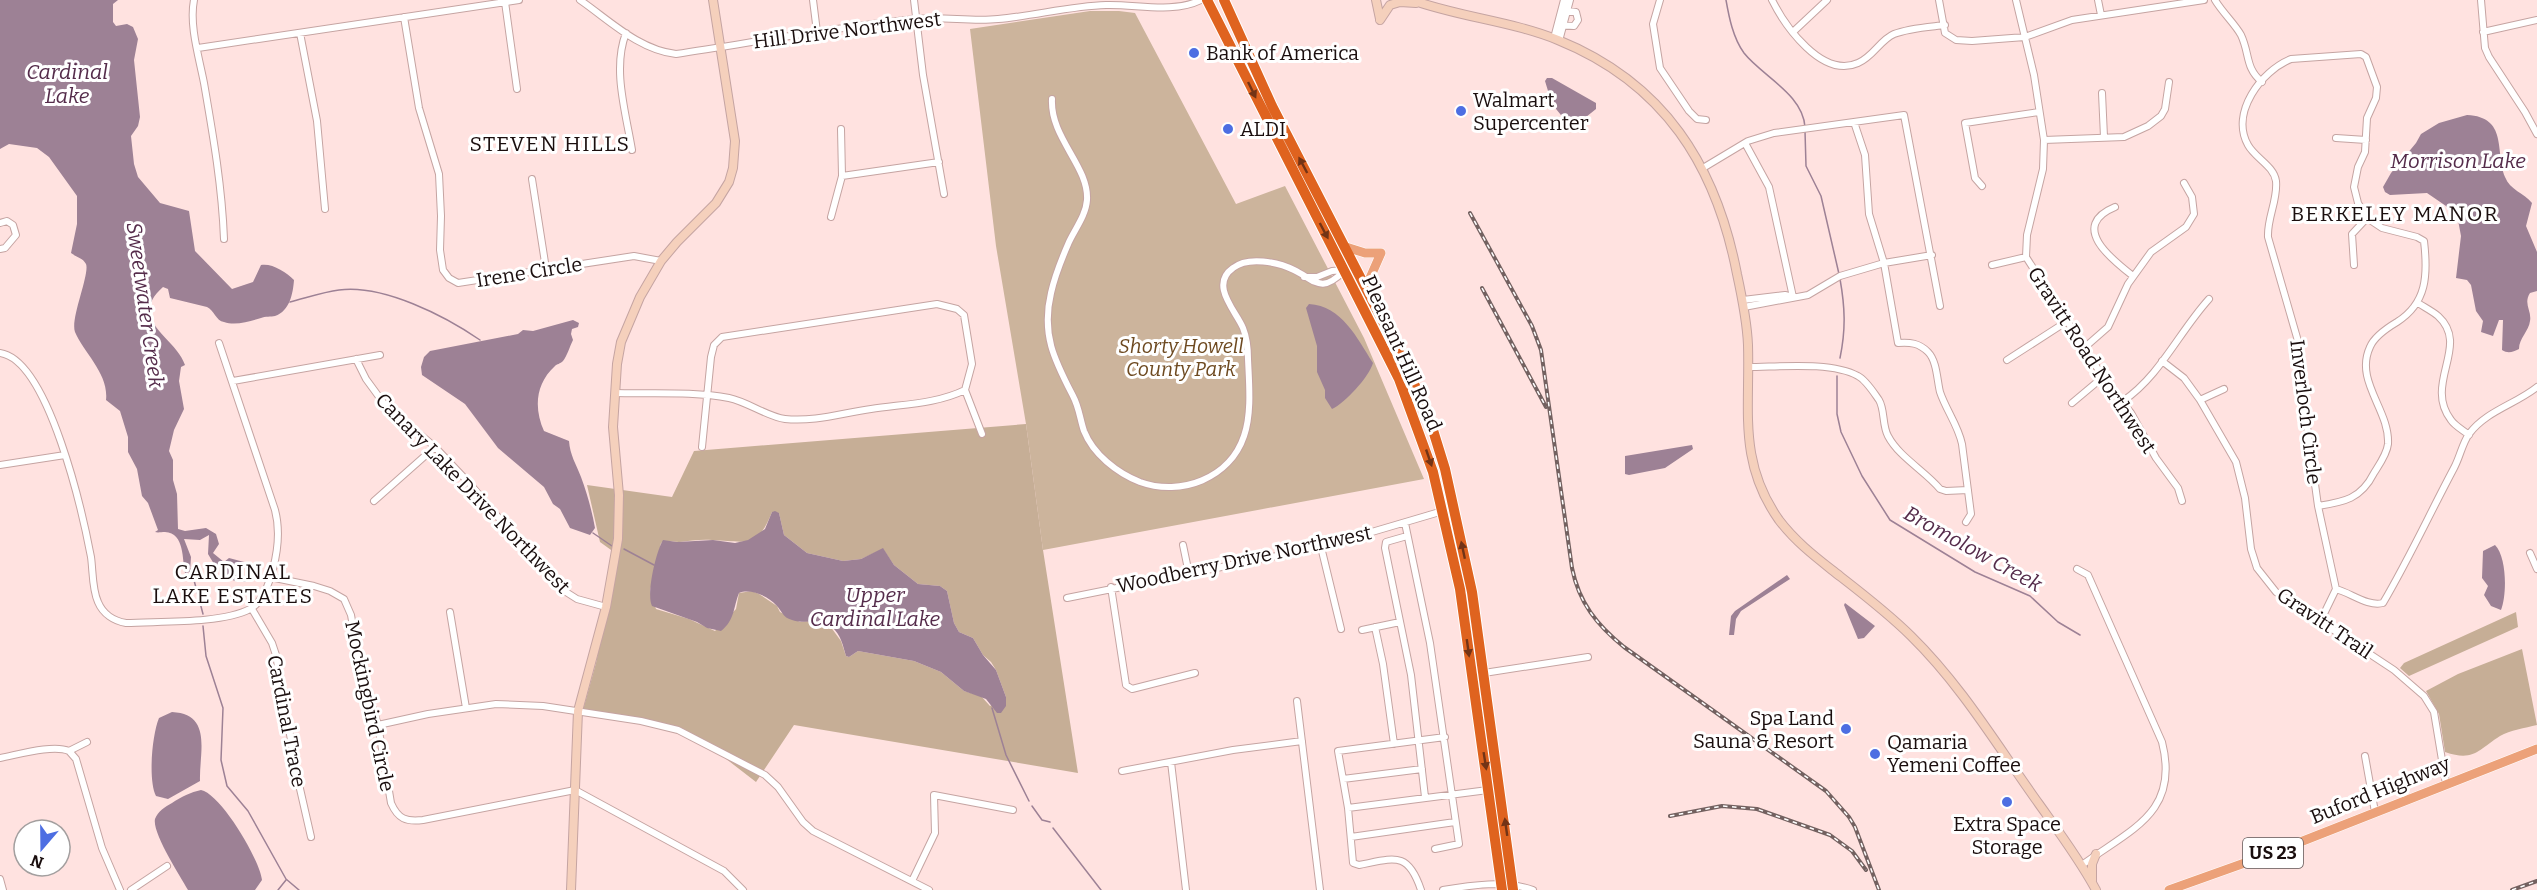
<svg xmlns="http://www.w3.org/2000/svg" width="2537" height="890" viewBox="0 0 2537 890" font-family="Bitter,serif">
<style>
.green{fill:#ccb49c}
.forest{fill:#c6ae96;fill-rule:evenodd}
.water{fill:#9d8195}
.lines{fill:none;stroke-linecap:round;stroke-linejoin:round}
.stream{stroke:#9d8195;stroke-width:1.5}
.street-casing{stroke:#c5a4a2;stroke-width:8}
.secondary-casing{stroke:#c5a4a2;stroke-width:10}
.primary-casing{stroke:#fff;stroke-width:10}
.highway-casing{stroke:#fff;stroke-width:12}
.street{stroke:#fff;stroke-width:6}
.secondary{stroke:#f5d0bc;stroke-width:8}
.primary{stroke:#eca179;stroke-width:9}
.highway{stroke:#df631f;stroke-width:10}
.rail-casing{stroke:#736160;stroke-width:4}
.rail{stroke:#fff;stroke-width:1.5;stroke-dasharray:4.5;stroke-linecap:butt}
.oneway{fill:#733416}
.poi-dot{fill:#4d6ee2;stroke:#fff;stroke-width:2}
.labels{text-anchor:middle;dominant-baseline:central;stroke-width:6;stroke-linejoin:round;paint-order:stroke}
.shield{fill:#fff;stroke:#5f5656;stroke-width:1.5}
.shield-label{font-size:18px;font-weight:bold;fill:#1a0e0e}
.street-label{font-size:20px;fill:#1a0e0e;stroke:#fff}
.poi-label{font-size:20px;fill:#1a0e0e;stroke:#fff;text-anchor:start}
.park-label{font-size:20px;font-style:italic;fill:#6e4a21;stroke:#fff}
.water-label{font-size:21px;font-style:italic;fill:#552c4b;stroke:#fff}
.neighbourhood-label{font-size:21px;letter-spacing:1.5px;fill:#1a0e0e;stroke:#fff}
</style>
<rect width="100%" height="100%" fill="#ffe2e0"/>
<path class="green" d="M1090 11H1119L1135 13 1236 204 1285 186 1364 338 1424 479 1043 550 1026 424 996 246 970 29Z"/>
<path class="forest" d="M1026 424 1043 550 1078 773 794 725 756 782 712 748 659 726 583 710 596 663 618 555 600 542 587 485 672 497 694 451ZM772 512 779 513 784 535 807 553 843 561 861 559 883 549 894 565 918 584 940 586 947 591 954 623 959 632 973 638 983 655 991 662 996 670 1006 697 990 706 981 696 964 691 941 672 914 661 858 651 849 657 846 656 841 641 830 626 819 620 800 622 780 612 777 606 759 594 752 591 739 593 736 609 715 631 689 619 656 609 650 591 661 543C668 540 671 542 679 542 690 541 701 539 712 540 746 541 757 550 772 512Z
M2516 612 2518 627 2409 676 2400 668 2404 663Z
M2522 649 2537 725C2525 728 2510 730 2500 736 2478 750 2474 762 2445 752L2439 714 2426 691 2458 674Z"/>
<path class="water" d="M0 0H118L113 4V22L116 26 127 24 133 27 138 39 134 60 140 117 138 126 131 136 134 164 138 177 160 203 189 211 195 251 232 289 253 282 261 265C272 263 286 272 294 280 293 293 290 311 275 316 271 317 265 316 261 318 250 321 236 326 224 322 216 321 214 310 207 307L170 298 168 289 163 287C126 320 176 337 185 365L181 367 179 381 184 409 174 430 169 451 173 460V480L177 494 178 529 185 531 206 528 216 534 219 544 213 553 224 562 229 558 244 562 235 567 234 572 248 580 246 582C235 582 225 580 222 567L214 564 208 554 209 535 200 540 184 539 191 557 190 572 185 573C182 560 185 533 165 532 161 532 158 533 155 532L158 530 148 503 142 496 137 469 128 452V437L120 411 106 400C109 374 84 353 75 332 70 319 90 274 86 264 83 258 76 257 71 253L77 224V196L49 157 37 148 9 144 0 149Z
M1547 78H1552L1596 103V109L1581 121 1569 125 1552 104 1545 81Z
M2467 115C2508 117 2495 151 2505 177 2510 190 2524 193 2532 203L2526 226 2537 252V291L2530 293C2523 304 2532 311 2530 321 2529 331 2519 338 2519 349 2513 352 2508 354 2502 350L2503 320H2499L2493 336 2481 332 2483 321 2476 311 2471 285 2467 280 2456 278 2461 236 2458 220 2446 206 2427 193 2390 195 2385 192 2383 187 2391 173 2416 143 2421 134 2439 123Z
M1309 304C1342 306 1357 338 1373 363 1369 377 1345 403 1332 409L1325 398V390L1317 372V346L1306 308Z
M573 320 579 323 578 327 572 329 571 334 573 340C570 346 567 356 563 361 560 364 557 364 555 366 535 384 534 409 544 431L569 441C570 455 576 464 581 477 587 493 592 511 595 528L590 535 570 528 560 509 553 504 544 487 498 448 465 404 422 375 421 367 424 357 430 351 518 334 523 330 533 331Z
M1692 445 1693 449 1665 468 1629 475 1625 474V456Z
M775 511 779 513 784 535 807 553 843 561 861 559 883 548 894 565 918 584 940 586 947 591 954 623 959 632 973 638 983 655 996 670 1006 697V706L1001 713H997L986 699 964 691 941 672 914 661 858 651 849 657 846 656C843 646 841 635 832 627 819 617 807 625 792 620 782 617 783 612 776 605 768 596 750 588 739 593 733 608 735 620 721 631L707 628 697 622 652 606C646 594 656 552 663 540L677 542 713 540 735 543 748 540 765 529 772 512Z
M2495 545C2507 557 2507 595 2501 610L2491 606 2484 595 2488 586 2482 578 2483 551Z
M1787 575 1790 579 1741 611 1736 619 1734 635H1729L1731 616 1735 611Z
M1845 603 1875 626 1864 638 1858 639 1844 605Z
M172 712C213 714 199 753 200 781L168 799 156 796C148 780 152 735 159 718Z
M201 790C221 794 260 860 262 880L255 890H188C180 876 152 833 155 819 158 811 165 807 172 803 181 797 191 792 201 790Z"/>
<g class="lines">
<path class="stream" d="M1726 0C1729 17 1733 38 1744 53 1762 76 1803 94 1805 127
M1805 131 1806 166 1821 196 1839 274
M1840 279C1845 307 1846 329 1840 358
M290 302C306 298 323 292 339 290 383 284 445 316 480 340
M1837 376V414L1841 432 1862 476 1890 520 1975 572 2030 596 2058 622 2080 635
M593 533 612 546
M624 549 654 565
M191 569 203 614
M203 626 206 656 223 708 221 760 227 786 248 811 286 879 299 890
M992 708 1006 755 1029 801
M1032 806 1042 820 1050 822
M1053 828 1101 890
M278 890 286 880"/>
<g class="street-casing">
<path id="street" d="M194 0C189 25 199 57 204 83 213 135 222 186 224 239
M580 0C609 20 639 50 676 54 756 42 835 27 916 19 943 16 971 22 998 19 1034 16 1070 6 1106 5 1137 4 1172 14 1201 0
M813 0 817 32
M914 0 923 75 944 194
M1660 0 1653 24 1660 68 1689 111 1697 119 1706 120
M1772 0C1785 26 1822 79 1858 63 1873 57 1880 40 1894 34 1909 28 1929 27 1945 25
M1939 0 1945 33 1956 40 1972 41 2025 37 2072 20 2204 0
M2016 0 2034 75 2044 140 2043 169 2027 235 2026 257 2103 377 2131 413 2156 458 2178 488 2182 501
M2098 0 2101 15
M2215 0C2222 12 2235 24 2241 35 2250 54 2245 68 2262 82
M2481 0 2485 48 2489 57 2525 112 2537 134
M505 2 517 89
M404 17 419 108 439 174 441 216 440 250 443 270 449 278 458 283 634 256 661 261
M1558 25 1574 26 1578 20 1576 12 1562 10
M1794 31 1827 0
M2483 32 2537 20
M300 33 317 121 325 209
M626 33C612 69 626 113 632 150
M1554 38 1564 0
M1559 41 1570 0
M198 48 519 0
M2102 93 2104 137
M1052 99C1050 138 1089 166 1087 200 1086 215 1075 229 1069 242 1062 258 1055 275 1051 293 1041 335 1055 361 1073 396 1079 407 1080 419 1084 431 1093 454 1117 473 1140 482 1181 497 1230 478 1244 436 1252 413 1249 383 1248 359 1248 349 1247 338 1243 328 1236 311 1209 285 1233 268 1248 256 1278 262 1294 270 1316 281 1321 294 1344 271
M1854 122 1865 155 1869 214 1884 263 1898 343C1910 342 1919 343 1928 352 1937 361 1937 380 1940 392 1946 410 1958 425 1962 444L1971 514 1966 522
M2336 138 2366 140
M2044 140 2124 137 2148 126 2161 116 2165 109 2169 82
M1745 143 1769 187 1793 297
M1703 168 1748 141 1774 133 1904 115 1940 306
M842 176 939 162
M532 179 546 269
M1982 186 1975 178 1965 123 2039 112
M2115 207C2069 226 2111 259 2133 276
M831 217 842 176 841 129
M0 223 7 221 13 225 16 235 5 248 0 249
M1992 265 2026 257
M2354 265 2352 234 2367 218
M1304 277H1317L1332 271 1344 270
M1743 300 1785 295 1793 297
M2418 303C2424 307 2432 311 2438 316 2471 346 2423 383 2451 420 2455 426 2463 430 2469 435
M1744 307 1808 295 1840 276 1884 263 1932 255
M2084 348 2108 327 2128 284 2151 252 2186 227 2194 214 2192 197 2184 183
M0 353C49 360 83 515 91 557 93 571 92 589 98 602 103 614 114 621 126 623 160 621 221 624 250 609 263 602 269 583 273 569 278 550 280 529 275 510L219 343
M356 359 366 379 385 405 435 447 470 484 542 569 566 592 577 599 606 607
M2007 360 2066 322
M2162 361 2184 378 2200 400 2236 462 2245 498 2251 549 2257 568 2276 592 2394 670 2424 696 2434 712 2446 784
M1748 367C1778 367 1831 361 1858 376 1866 380 1874 393 1879 400 1885 410 1882 425 1888 436 1899 457 1925 471 1940 489L1946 491 1968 490
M233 381 380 355
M965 390 982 434
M615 393C651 394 694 391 729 398 748 402 768 417 785 419 815 422 842 413 871 409 904 404 936 404 965 390L972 364 964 315 957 309 937 304 722 337 714 345 711 357 702 447
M2200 400 2224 389
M2123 401C2160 376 2179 332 2209 299
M2072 403 2103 377
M0 465 65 455
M374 501 435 447
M2318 506C2344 502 2361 499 2374 473 2379 465 2387 454 2388 444 2390 410 2354 381 2370 347 2374 337 2387 328 2397 322 2427 303 2428 275 2424 241L2417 237 2382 228 2367 218 2358 203 2354 187 2358 167 2365 152 2367 118 2376 98 2377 87 2366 57 2361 54 2291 59C2261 71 2230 113 2248 145 2255 158 2274 166 2276 181 2278 200 2267 218 2268 237L2300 348 2301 397 2307 426 2318 506 2336 589 2320 622
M1405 523 1430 643 1459 844 1435 849
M1407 536 1386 542 1385 548 1411 675 1425 797
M1183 545 1189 574
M1321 547 1341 629
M2530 553 2537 569
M2077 569 2088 575 2162 742C2180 813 2131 829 2082 865
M270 577 314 586 330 591 344 599 351 615 361 672 378 725 391 803C398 819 406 822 423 820L575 790 724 871 743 890
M1111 587 1126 685 1132 689 1195 673
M2336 589C2351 593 2368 607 2383 603 2409 559 2430 513 2454 468 2460 457 2462 444 2469 434 2486 411 2516 404 2537 387
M1067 598 1321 547 1443 511
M252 609 272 643 276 655 298 780 311 837
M450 612 466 708
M1375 627 1383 664 1394 744
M1362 630 1400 622
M1484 673 1588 657
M1297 701 1320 890
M378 725 428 714 496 704 543 706 641 721 678 730 765 775 778 787 803 822 813 831 929 890
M69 751 76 759 102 848 120 890
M2365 756 2375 812
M0 758C17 755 53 744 69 751L87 742
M1171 762 1186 890
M1122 771 1233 750 1302 741
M1343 779 1422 769
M1348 808 1488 790
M1351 837 1455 822
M0 879 3 890
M912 881 935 833 934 795 1013 810
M131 890 167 866
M1421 890C1408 851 1395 858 1359 865L1353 863 1348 808 1338 751 1445 737
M1443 890C1471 885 1506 880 1533 890"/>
</g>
<g class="secondary-casing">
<path id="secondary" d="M1376 0 1380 19
M1412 0C1459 17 1511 21 1558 40 1664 83 1716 165 1737 274 1742 297 1747 321 1748 345 1750 411 1738 462 1779 520 1794 540 1813 555 1832 570 1859 591 1887 612 1911 636 1962 686 1998 747 2039 804 2059 832 2080 860 2096 890
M1380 20 1390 5 1400 2 1416 3
M2092 881V864L2096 854
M571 890 578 711 606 607 618 539 619 495 613 427 617 364 621 342 640 297 661 261 677 242 716 203 729 182 733 168 735 141 713 0"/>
</g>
<g class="primary-casing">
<path id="primary" d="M1346 247 1365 253H1381L1370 278 1369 291
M2169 890 2267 855 2537 749"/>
</g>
<g class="highway-casing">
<path id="highway" d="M1207 0 1399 379 1433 472 1460 589 1502 890
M1224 0 1272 106 1410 374 1432 427 1445 469 1472 592 1513 890"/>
</g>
<use href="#street" class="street"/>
<use href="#secondary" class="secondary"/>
<use href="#primary" class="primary"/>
<use href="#highway" class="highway"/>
<g class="rail-casing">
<path id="rail" d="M1470 213 1532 326 1541 350 1572 568C1579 603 1597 625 1624 647L1826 791 1849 817 1855 827 1879 890
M1482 288 1546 407
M1670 816 1722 806 1757 809 1830 835 1852 851 1866 870
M2512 890 2537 881"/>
</g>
<use href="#rail" class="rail"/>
</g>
<defs><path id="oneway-solid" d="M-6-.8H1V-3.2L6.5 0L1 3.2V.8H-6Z" transform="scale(1.5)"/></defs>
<g class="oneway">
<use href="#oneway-solid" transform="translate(1252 90) rotate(64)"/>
<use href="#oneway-solid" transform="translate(1303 165) rotate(-118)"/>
<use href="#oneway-solid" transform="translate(1324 231) rotate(62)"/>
<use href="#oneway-solid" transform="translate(1429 458) rotate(71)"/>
<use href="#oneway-solid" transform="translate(1463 550) rotate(-102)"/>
<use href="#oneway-solid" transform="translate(1468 648) rotate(82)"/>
<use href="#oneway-solid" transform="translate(1485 761) rotate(81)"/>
<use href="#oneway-solid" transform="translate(1506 827) rotate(-98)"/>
</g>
<g class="poi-dot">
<circle cx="1194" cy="53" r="6"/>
<circle cx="1461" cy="111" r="6"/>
<circle cx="1228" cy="129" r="6"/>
<circle cx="1846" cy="729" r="6"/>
<circle cx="1875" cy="754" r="6"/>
<circle cx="2007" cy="802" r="6"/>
</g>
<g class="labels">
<rect class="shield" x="2243" y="838" width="60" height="30" rx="4.5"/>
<g class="shield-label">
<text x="2273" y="853">US 23</text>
</g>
<g class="street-label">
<text transform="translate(847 30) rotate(-7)">Hill Drive Northwest</text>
<text transform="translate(529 272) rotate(-9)">Irene Circle</text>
<text transform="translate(1402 353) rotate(66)">Pleasant Hill Road</text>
<text transform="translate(2092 360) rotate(57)">Gravitt Road Northwest</text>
<text transform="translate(2306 412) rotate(83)">Inverloch Circle</text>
<text transform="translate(473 493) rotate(46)">Canary Lake Drive Northwest</text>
<text transform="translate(1244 559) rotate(-12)">Woodberry Drive Northwest</text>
<text transform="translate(2325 623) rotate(34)">Gravitt Trail</text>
<text transform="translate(370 706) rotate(78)">Mockingbird Circle</text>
<text transform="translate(287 721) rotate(79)">Cardinal Trace</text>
<text transform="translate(2380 790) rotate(-22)">Buford Highway</text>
</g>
<g class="poi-label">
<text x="1206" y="53">Bank of America</text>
<text x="1473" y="100">Walmart<tspan x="1473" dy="23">Supercenter</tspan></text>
<text x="1240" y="129">ALDI</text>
<text x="1834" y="718" text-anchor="end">Spa Land<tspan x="1834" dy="23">Sauna &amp; Resort</tspan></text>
<text x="1887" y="742">Qamaria<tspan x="1887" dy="23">Yemeni Coffee</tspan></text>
<text x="2007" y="824" text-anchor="middle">Extra Space<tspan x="2007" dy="23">Storage</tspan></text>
</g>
<g class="park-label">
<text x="1181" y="346">Shorty Howell<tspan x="1181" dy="23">County Park</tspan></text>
</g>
<g class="water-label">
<text x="67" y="72">Cardinal<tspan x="67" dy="24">Lake</tspan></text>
<text x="2458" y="161">Morrison Lake</text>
<text transform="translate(145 305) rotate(82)">Sweetwater Creek</text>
<text transform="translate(1973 549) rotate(29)">Bromolow Creek</text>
<text x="875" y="595">Upper<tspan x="875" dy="24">Cardinal Lake</tspan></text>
</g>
<g class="neighbourhood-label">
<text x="550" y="144">STEVEN HILLS</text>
<text x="2395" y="214">BERKELEY MANOR</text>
<text x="233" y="572">CARDINAL<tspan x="233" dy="24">LAKE ESTATES</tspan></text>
</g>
</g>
<g transform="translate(42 848) rotate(200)"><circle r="28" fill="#ffffff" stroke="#a39f9f" stroke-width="1.5"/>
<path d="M0-4.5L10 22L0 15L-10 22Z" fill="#4d6ee2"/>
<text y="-9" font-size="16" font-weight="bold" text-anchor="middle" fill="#1a0e0e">N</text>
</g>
</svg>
